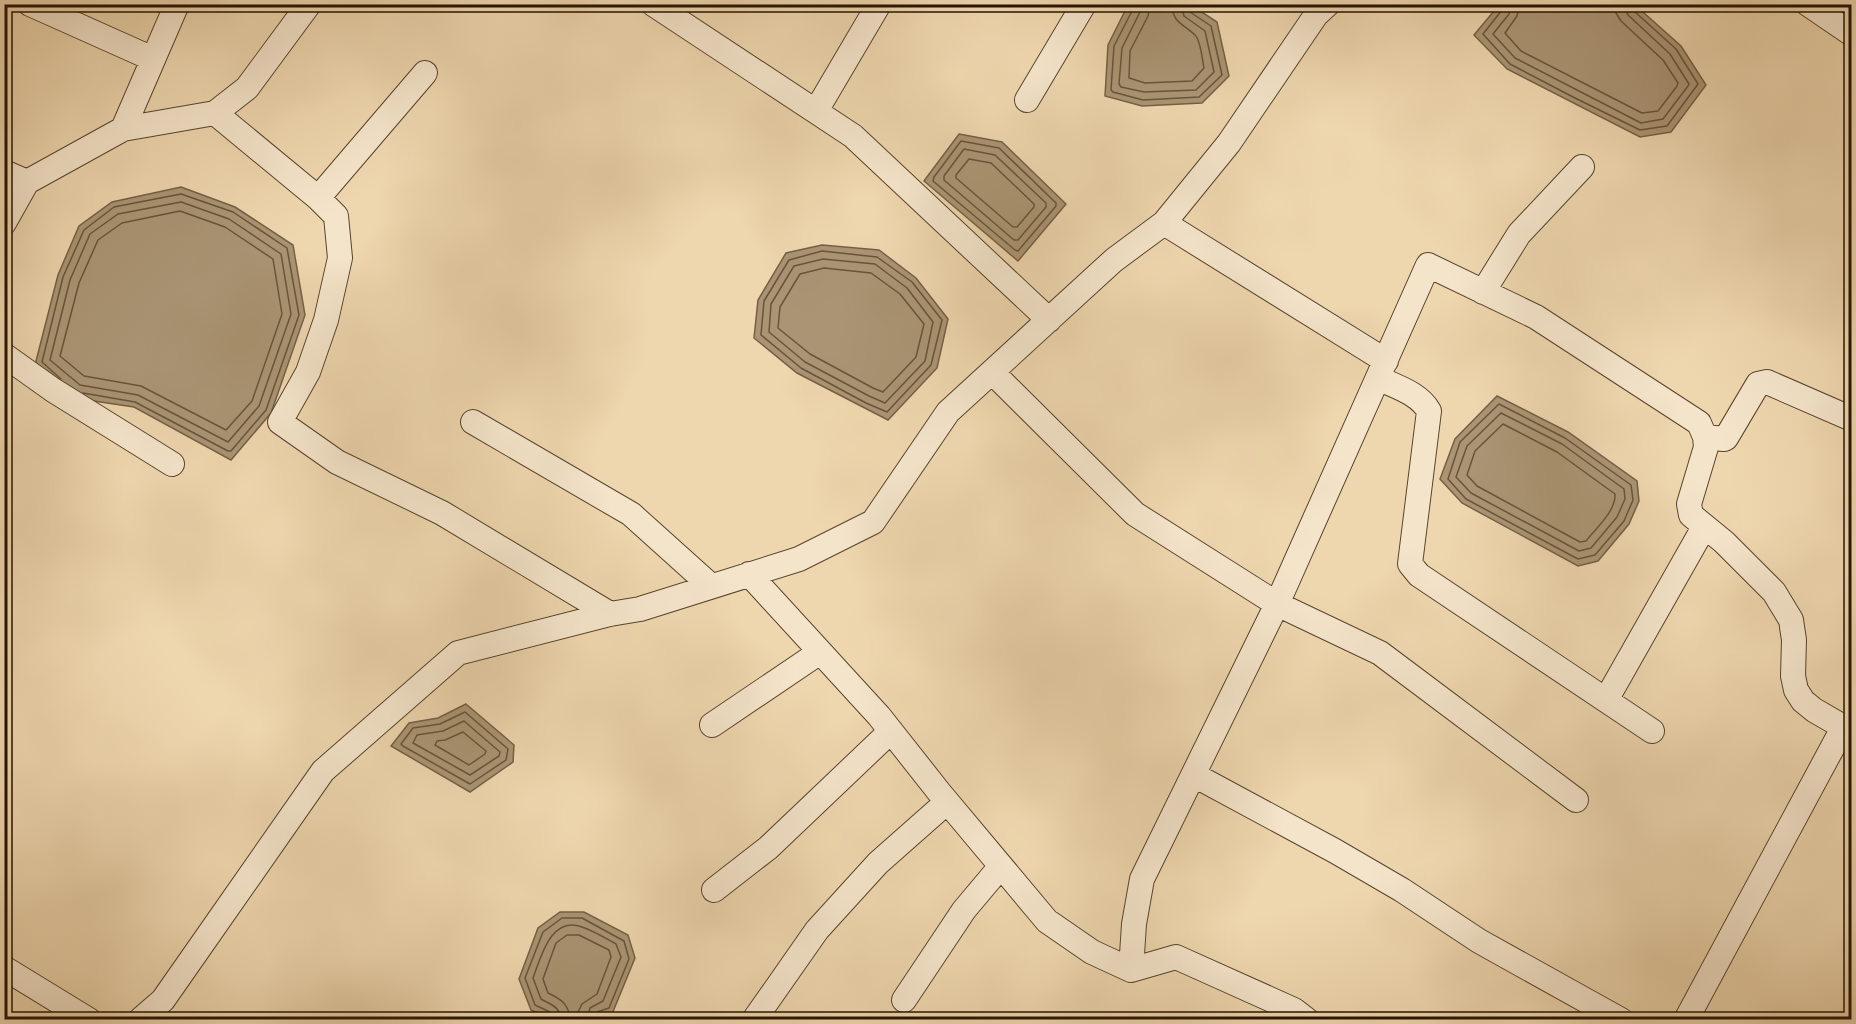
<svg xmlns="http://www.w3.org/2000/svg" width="1856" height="1024" viewBox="0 0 1856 1024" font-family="'Sorts Mill Goudy',serif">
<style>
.water{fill:#aa9473;stroke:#756045;stroke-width:1.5}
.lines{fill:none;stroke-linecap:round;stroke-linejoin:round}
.shore{stroke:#68543a;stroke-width:1.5}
.minor-casing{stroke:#58442c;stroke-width:26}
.minor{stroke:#f4e4ca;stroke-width:24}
</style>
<rect width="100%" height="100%" fill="#eed6ae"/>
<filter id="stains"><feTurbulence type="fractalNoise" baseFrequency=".00333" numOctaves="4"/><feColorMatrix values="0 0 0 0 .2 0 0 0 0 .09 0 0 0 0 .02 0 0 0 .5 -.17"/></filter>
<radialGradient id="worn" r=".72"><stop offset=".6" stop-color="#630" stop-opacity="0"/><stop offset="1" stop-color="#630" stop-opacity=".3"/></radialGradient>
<path class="water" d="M1128 5H1191L1217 22 1229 76 1202 103 1142 106 1105 96 1108 45Z
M1499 5H1635L1681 46 1706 85 1671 132 1640 137 1507 69 1474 35Z
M959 134 1002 142 1066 204 1018 261 924 181Z
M181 187 235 207 293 245 305 315 271 413 231 460 134 407 74 398 35 365 58 275 79 226 112 202Z
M822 245 879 250 916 278 948 319 937 368 888 420 797 373 754 338 758 300 786 253Z
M1497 396 1568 432 1637 481 1639 501 1629 524 1598 561 1578 566 1462 503 1440 479 1455 439Z
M466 704 514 745 513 762 470 792 391 746 409 723 438 718Z
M560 912H584L628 935 635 958 612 1014 588 1019 554 1020 531 1010 519 979 538 928Z"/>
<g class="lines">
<path class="shore" d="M1133 4V9L1114 46 1111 90 1113 92 1143 100 1199 97 1222 75 1211 26 1190 12 1188 4
M1141 4 1140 12 1122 48 1119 84 1121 87 1144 92 1196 90 1214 72 1205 31 1184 16 1181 4
M1150 4 1148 16 1130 51 1129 78 1145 83 1192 81 1204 68C1202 59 1201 41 1195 35 1184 24 1172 23 1172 4
M1503 4 1502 10 1483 34 1510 64 1573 97 1640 130 1667 126 1698 84 1676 49 1634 11 1632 4
M1511 4 1509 14 1493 34 1515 58 1641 123 1663 119 1688 86 1689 84 1670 54 1628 15 1624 4
M1520 4 1517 16 1505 33 1521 51 1642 113 1658 111 1677 86 1678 83 1663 60 1621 21 1616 13 1615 4
M961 141 999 148 1056 203V206L1018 251 1015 250 933 181 934 177Z
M964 149 995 155 1046 203V207L1018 240H1014L944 180V176Z
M969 159 991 163 1034 204V207L1017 227H1013L956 178V175Z
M181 202 229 219 281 254 291 314 259 406 228 442 138 395 80 385 50 360 70 280 90 234 118 214Z
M180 211 225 227 273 259 282 314 252 401 226 430 141 386 84 376 60 356 79 283 98 240 122 223Z
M822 251 877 257 912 282 942 320 931 365 887 412 866 403 801 368 761 335 764 301 789 260Z
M823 259 875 264 907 288 933 322 925 361 885 403 869 396 805 362 769 332 771 304 794 266Z
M824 268 871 273 900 294 924 324 916 357 883 392 873 388 810 354 778 328 780 307 800 274Z
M61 379 42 362 63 277 84 230 114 207 181 194 233 212 287 248 299 315 266 410 231 451H228L135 402 83 393
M1499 404 1565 438 1631 485 1633 500 1624 521 1595 555 1578 559 1466 499 1448 479 1460 442Z
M1501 413 1562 444 1624 489 1625 499 1617 517 1591 548 1579 551 1471 493 1456 477 1467 446Z
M1503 424 1557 452 1615 494C1616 511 1596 528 1586 541L1580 542 1477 486 1467 475 1475 451Z
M465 712 508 749 506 760 470 784 403 746 401 744 413 728 440 724Z
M464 721 500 752 499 756 470 775 413 743 417 735 443 731Z
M463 732 486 751 485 754 469 765 435 745 437 741 445 740Z
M553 1020 550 1012 535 1005 525 978 543 932 562 918H582L624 941 629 959 609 1008 597 1012 594 1020
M561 1020C560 1006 551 1005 541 999L533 978C541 957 551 915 582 927 594 931 605 938 616 944L621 957 603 1001 590 1008 587 1020
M570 1020C569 1004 561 999 548 993L543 979 556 943 567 935H579L609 950 611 957 597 994 582 1004 578 1012V1020"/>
<g class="minor-casing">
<path id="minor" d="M30 4 153 59
M653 4 853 136 1049 320
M1808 4 1852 34
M1027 100 1084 4
M816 111 879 4
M215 113 318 198 336 216 340 258 326 320 308 372 280 422 337 462 442 513 610 614
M123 129 177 4
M4 172 27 182
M318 198 425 73
M4 223 27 182 123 129 215 113 247 88 309 4
M1164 223 1386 361
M1483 292 1519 234 1582 167
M4 355 53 390 172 464
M992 372 1135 514 1277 604 1380 653 1576 800
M1378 378C1396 387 1419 393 1429 411L1410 564 1419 575 1652 731
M473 422 631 514 711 586
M1705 437 1724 439 1726 438 1758 384 1767 382 1852 419
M749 574 879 716 939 792 1047 921 1092 952 1131 970 1176 957 1294 1010 1307 1020
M1606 700 1704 527
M712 725 820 652
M1194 775 1335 851 1402 890 1479 941 1621 1020
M714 890 768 848 891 731
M4 968 89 1020
M1131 970 1134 924 1142 879 1277 604 1428 265 1536 317 1699 423 1705 437 1706 447 1689 504 1691 515 1724 542 1774 592 1791 620 1794 640 1793 676 1796 690 1803 701 1814 710 1852 732
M904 1000 964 910 1001 866
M140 1020 163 1000 323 771 458 653 610 614 640 609 799 559 873 522 948 412 1114 260 1164 223 1229 143 1316 15 1328 4
M754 1020 817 930 878 863 947 802
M1686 1020 1843 728"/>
</g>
<use href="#minor" class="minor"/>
</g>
<rect width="1856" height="1024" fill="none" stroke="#eed6ae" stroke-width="24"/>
<rect x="6" y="6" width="1844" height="1012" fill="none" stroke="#261301" stroke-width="3"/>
<rect x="12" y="12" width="1832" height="1000" fill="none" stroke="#261301" stroke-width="1.5"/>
<rect width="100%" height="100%" filter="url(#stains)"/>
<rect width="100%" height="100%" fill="url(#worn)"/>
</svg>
